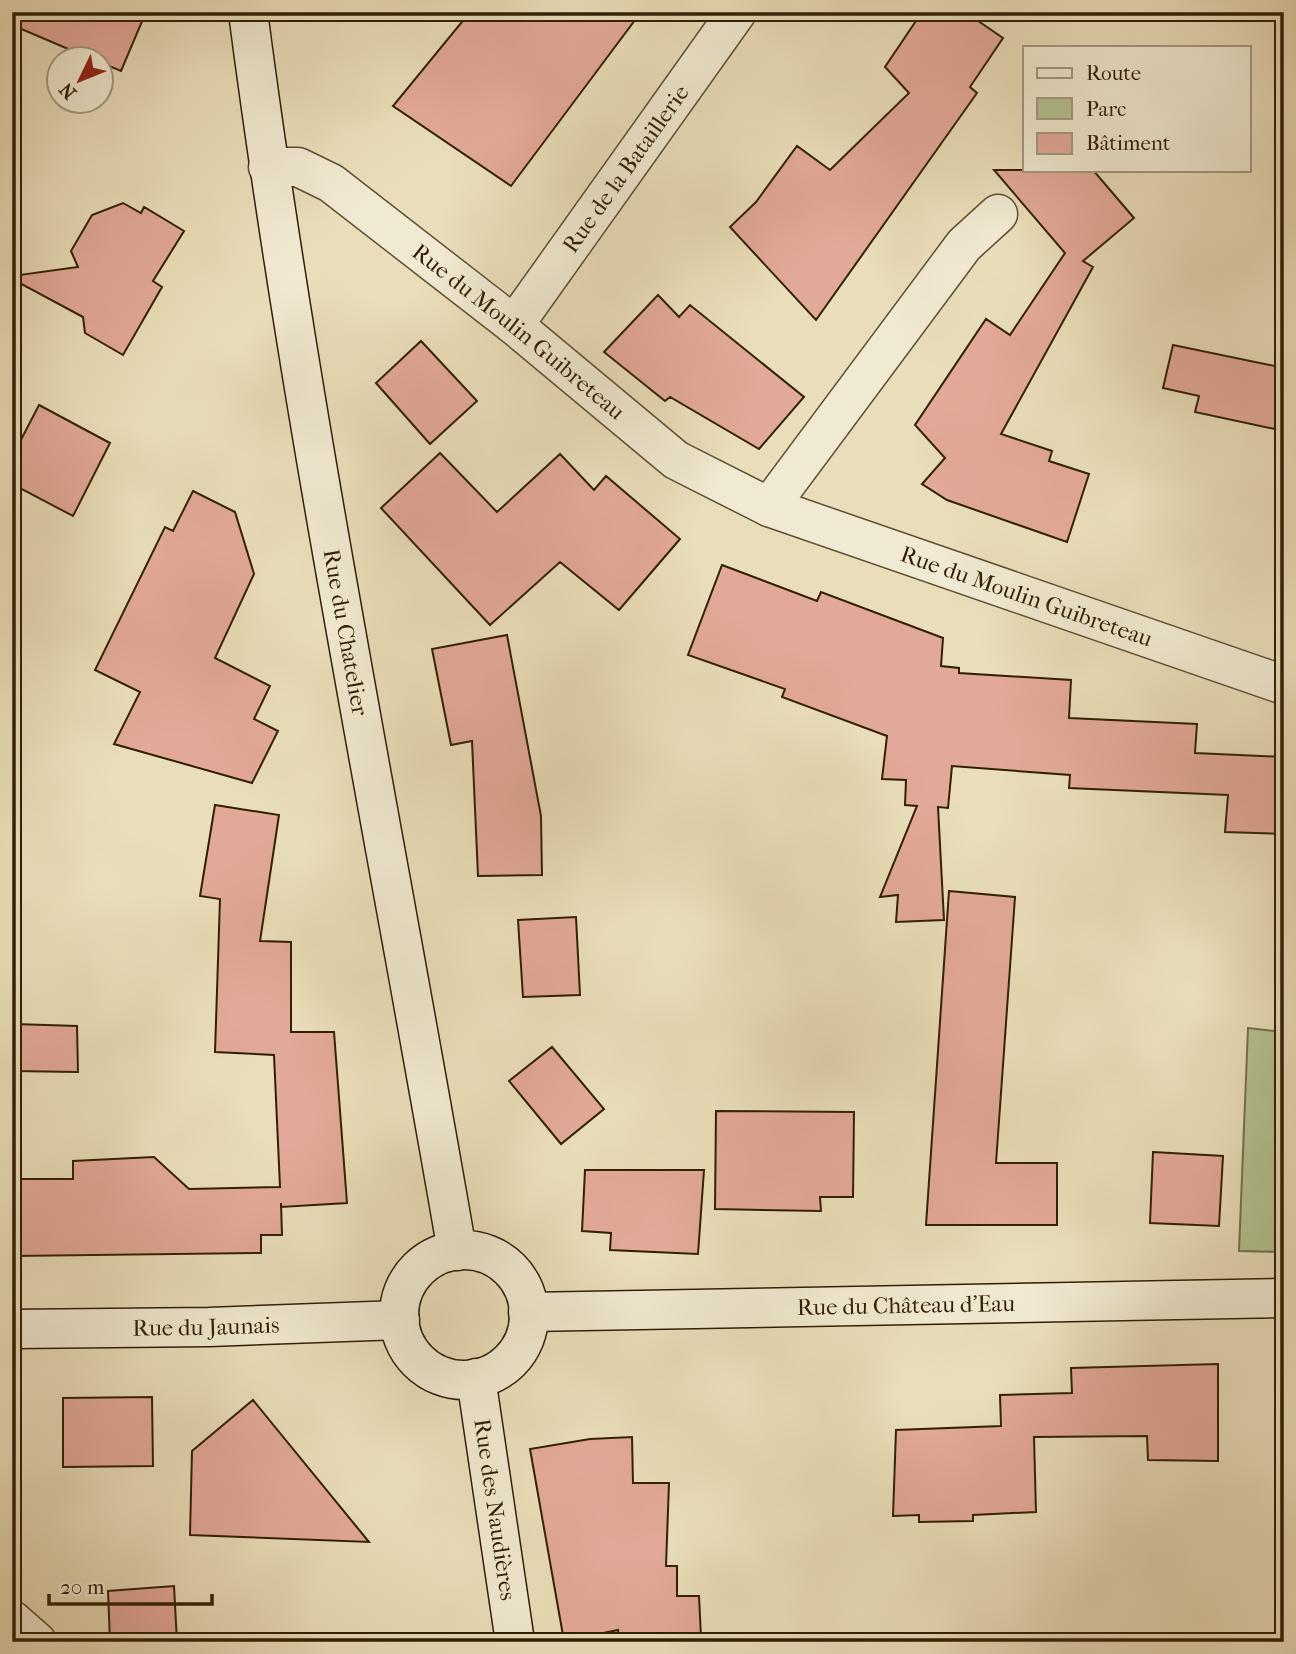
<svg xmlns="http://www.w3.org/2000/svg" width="1296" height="1654" viewBox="0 0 1296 1654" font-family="'IM FELL French Canon',serif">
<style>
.green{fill:#b4c291;stroke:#72704b;stroke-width:2}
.building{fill:#e3a998;stroke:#311f05;stroke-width:2}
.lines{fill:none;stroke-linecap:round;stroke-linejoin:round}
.street-casing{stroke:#5f4f32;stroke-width:41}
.secondary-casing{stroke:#311f05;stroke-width:41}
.street{stroke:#f1ead2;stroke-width:38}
.secondary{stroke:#f1ead2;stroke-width:38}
.labels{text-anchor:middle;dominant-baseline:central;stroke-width:7;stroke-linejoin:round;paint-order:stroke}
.street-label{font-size:23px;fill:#311f05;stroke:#f1ead2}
</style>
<rect width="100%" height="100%" fill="#eadeba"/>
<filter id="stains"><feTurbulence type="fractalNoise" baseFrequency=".00286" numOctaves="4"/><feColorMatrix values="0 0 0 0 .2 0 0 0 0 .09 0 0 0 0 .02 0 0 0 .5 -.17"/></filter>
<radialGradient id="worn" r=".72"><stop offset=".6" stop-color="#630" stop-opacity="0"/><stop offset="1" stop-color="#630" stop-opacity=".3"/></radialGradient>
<path class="green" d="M1248 1028 1284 1032V1252L1239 1251Z"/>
<path class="building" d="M12 12H146L121 71 102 63V60H94L12 25Z
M470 12H641L511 186 393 106Z
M922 12H965L1003 38 970 87 977 93 816 320 730 227 756 202 797 146 830 170 909 93 885 67Z
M994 170H1093L1134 218 1083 261 1093 267 1001 434 1052 451 1049 461 1089 474 1067 542 947 500 922 484 945 458 915 425 986 319 1010 335 1065 253Z
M123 203 141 213 144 207 184 231 153 281 162 287 123 355 85 333 83 317 12 279V276L78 267 71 251 92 215Z
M658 295 679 317 690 305 804 397 759 449 670 397 665 401 604 352Z
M421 341 477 401 430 444 376 383Z
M1173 345 1284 368V431L1195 412 1199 396 1163 388Z
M39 405 110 443 73 516 12 484V457Z
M440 453 497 512 560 454 594 490 606 476 680 539 619 610 560 562 490 625 381 508Z
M193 491 235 512 254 574 215 658 270 686 254 719 278 731 252 783 114 744 140 692 95 670 165 527 173 531Z
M722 565 817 601 821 592 943 638 941 666 959 668V673L1071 680 1069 718 1197 724 1195 753 1284 757V834L1225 832 1228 795 1069 788 1070 775 952 766 948 808 938 807 944 920 896 922 898 895 880 897 917 806 905 805 906 780 882 779 887 736 782 697 785 689 688 655Z
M507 635 541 816 542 875 478 876 472 741 451 745 432 649Z
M215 805 279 815 260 941 291 942V1032H334L347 1203 281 1207V1203L282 1235H261V1253L12 1256V1179H73V1161L154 1157 189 1189 280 1187 274 1055 215 1052 220 899 200 896Z
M949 891 1015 897 996 1163H1057V1225H926Z
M576 917 580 995 523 997 518 920Z
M14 1024 77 1026 78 1072 13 1071Z
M552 1047 604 1109 561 1144 509 1081Z
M716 1111 854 1112 853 1197H820L821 1211 715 1209Z
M1153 1152 1223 1156 1219 1226 1150 1223Z
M585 1170H704L698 1254 610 1250 611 1233 582 1231Z
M1218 1364V1461L1148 1460 1147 1436 1034 1437 1036 1512 973 1515V1521L919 1522V1515L893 1516 896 1430 1001 1426 1000 1395 1072 1393 1071 1368Z
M152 1397 153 1466 63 1467V1398Z
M253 1400 369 1542 190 1535 192 1451Z
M632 1437 633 1483H669L666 1566H677V1596H699L701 1637 619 1642 618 1630 564 1641 530 1449 590 1439Z
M174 1586 177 1642H110L108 1591Z"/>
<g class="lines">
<g class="street-casing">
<g id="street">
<path id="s1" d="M268 167H298L331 183 514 325 676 460 769 507 1284 685"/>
<path id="s2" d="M514 325 737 12"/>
<path d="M769 507 964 245 998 214"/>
<path d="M12 1620 37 1642"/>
</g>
</g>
<g class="secondary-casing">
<g id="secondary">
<path id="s3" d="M248 12C302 427 386 839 457 1251"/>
<circle cx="464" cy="1315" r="65"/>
<path id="s4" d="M528 1312 1284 1298"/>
<path id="s5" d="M12 1329 209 1327 400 1320"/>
<path id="s6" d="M476 1378 515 1642"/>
</g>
</g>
<use href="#street" class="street"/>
<use href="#secondary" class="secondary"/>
</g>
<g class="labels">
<g class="street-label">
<text stroke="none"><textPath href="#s2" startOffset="192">Rue de la Bataillerie</textPath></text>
<text stroke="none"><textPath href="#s1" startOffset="306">Rue du Moulin Guibreteau</textPath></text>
<text stroke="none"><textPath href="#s1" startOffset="886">Rue du Moulin Guibreteau</textPath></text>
<text stroke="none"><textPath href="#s3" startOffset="628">Rue du Chatelier</textPath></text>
<text stroke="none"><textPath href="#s4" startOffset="378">Rue du Château d'Eau</textPath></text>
<text stroke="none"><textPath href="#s5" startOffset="194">Rue du Jaunais</textPath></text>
<text stroke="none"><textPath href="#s6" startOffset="133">Rue des Naudières</textPath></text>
</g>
</g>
<rect width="1296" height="1654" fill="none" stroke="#eadeba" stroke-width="42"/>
<rect x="14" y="14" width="1268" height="1626" fill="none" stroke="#311f05" stroke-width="3.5"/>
<rect x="21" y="21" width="1254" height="1612" fill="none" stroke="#311f05" stroke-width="2"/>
<rect x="1023" y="46" width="228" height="126" fill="#f1ead2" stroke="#a49980" stroke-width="2"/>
<rect x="1037" y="68" width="35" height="10" fill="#f1ead2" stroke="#a49980" stroke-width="2"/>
<text x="1086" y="80" font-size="21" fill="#311f05">Route</text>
<rect x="1037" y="98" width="35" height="21" fill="#b4c291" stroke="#a49980" stroke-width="2"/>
<text x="1086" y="116" font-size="21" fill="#311f05">Parc</text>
<rect x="1037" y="133" width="35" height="21" fill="#e3a998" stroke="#a49980" stroke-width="2"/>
<text x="1086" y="150" font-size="21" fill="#311f05">Bâtiment</text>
<g transform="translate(80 80) rotate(227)"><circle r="33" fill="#f1ead2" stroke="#a49980" stroke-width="2"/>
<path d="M0-5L12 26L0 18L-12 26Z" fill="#8f2418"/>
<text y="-10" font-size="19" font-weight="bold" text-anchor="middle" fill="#311f05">N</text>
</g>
<path d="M49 1594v10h163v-10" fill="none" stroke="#311f05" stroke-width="3.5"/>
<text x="60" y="1594" font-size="21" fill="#311f05" stroke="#f1ead2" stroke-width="5" paint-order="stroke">20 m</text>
<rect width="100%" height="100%" filter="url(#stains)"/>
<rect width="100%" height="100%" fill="url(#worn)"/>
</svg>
